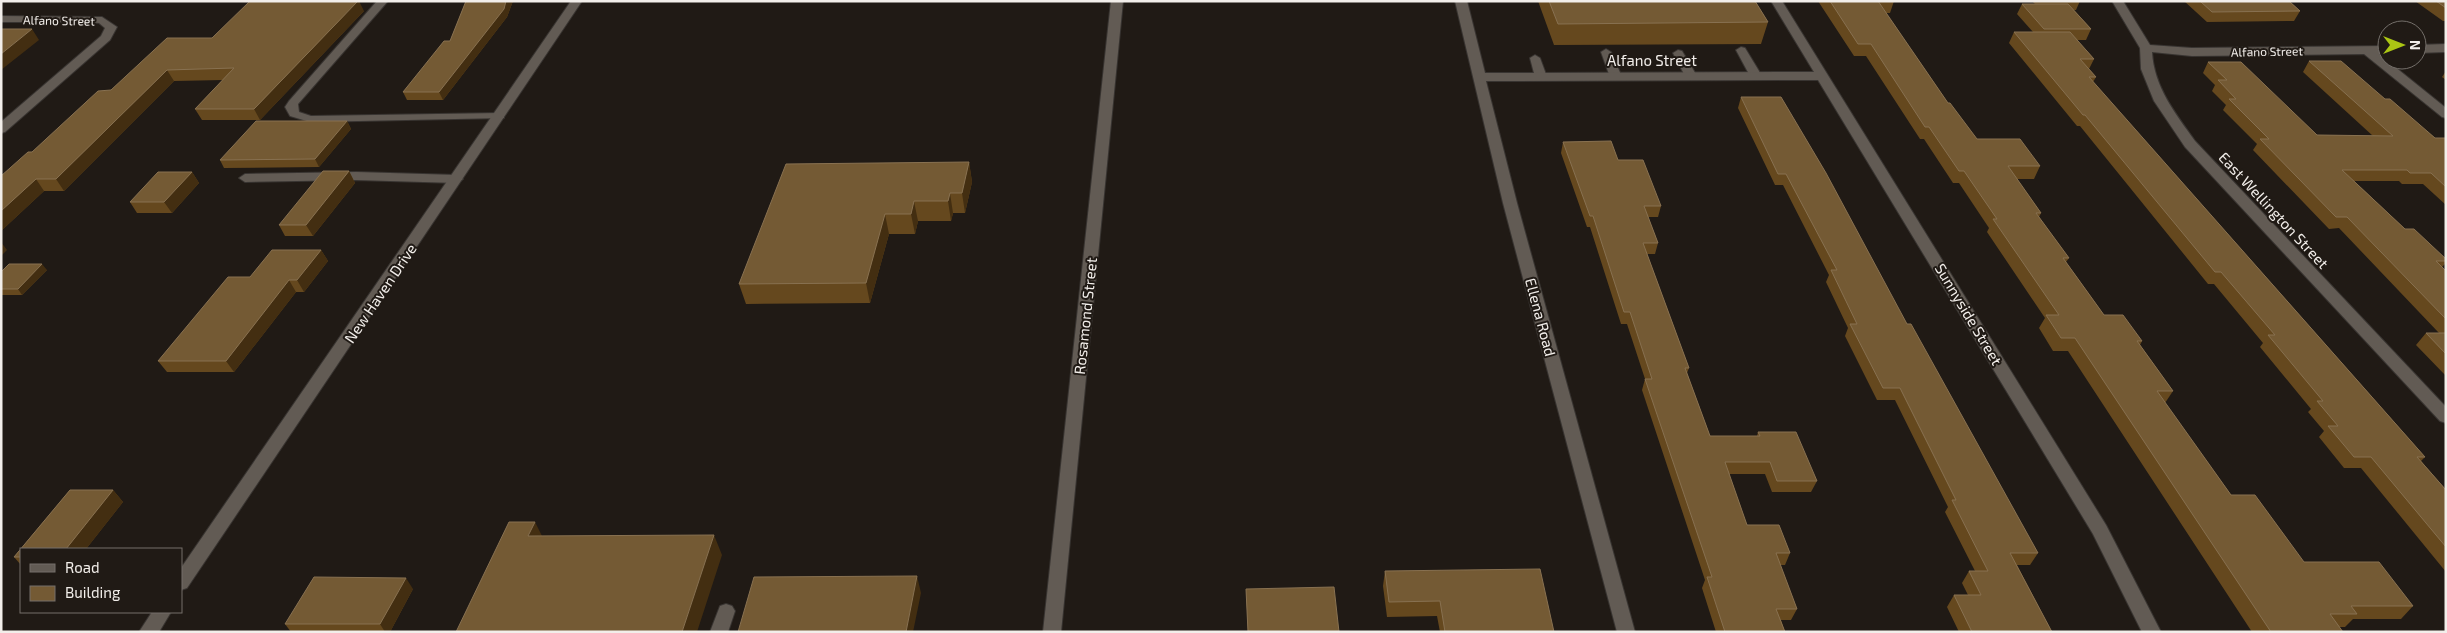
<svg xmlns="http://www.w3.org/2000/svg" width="2447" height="633" viewBox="0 0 2447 633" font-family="'Exo 2',sans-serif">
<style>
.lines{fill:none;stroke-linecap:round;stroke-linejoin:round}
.lane-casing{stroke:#383431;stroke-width:2}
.street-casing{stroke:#383431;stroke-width:2}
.secondary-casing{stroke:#383431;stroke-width:2}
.lane{fill:#625b54;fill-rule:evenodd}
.street{fill:#625b54;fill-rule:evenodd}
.secondary{fill:#625b54;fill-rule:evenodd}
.wall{fill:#65481e}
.shaded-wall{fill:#432e11}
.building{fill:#745a34;stroke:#887151}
.labels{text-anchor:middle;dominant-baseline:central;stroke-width:4;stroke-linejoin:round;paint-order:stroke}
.far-street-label{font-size:12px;fill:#f2eeea;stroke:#201a15}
.street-label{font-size:15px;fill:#f2eeea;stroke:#201a15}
</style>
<rect width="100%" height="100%" fill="#201a15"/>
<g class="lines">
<g class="lane-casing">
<path id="lane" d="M377 1H388L298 104 299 112 311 116 500 113 504 114V118L310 122 290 116 285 107 289 101Z
M1741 47 1745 48 1762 76 1760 78H1752L1750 76 1736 50Z
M1606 49 1611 52 1622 77 1620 79H1612L1610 77 1601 52Z
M1678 50 1682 51 1697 76 1695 78H1687L1685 76 1673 53Z
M1535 55 1540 58 1547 77 1545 79H1537L1535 77 1530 58Z
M356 172 457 175 463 179 457 183 356 180 245 182 239 178 245 174Z
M726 604 732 606 735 611 728 632H710L720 606Z"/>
</g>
<g class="street-casing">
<path id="street" d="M571 1H582L187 588 181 590V568Z
M1455 1H1467L1485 73 1814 72 1771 1H1782L2106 525 2161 632H2142L2093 534 1818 80 1486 81 1517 203 1635 632H1617L1503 203Z
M2112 1H2123L2150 45 2192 48 2387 46V54H2379L2446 108V118L2442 117 2364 54 2192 56 2152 52C2154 87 2175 113 2195 141L2446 407V423L2440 421 2185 147 2154 101 2141 69 2140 48Z
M1 16 102 17 117 27 110 40 5 132 1 133V122L101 36 105 28 99 23 88 22H1Z
M2446 44V52L2417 53V45Z
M152 612H171L159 632H139Z"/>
</g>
<g class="secondary-casing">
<path id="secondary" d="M1111 1H1123L1061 632H1043Z"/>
</g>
<use href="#lane" class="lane"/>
<use href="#street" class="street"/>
<use href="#secondary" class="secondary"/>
</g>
<path class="wall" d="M466 1H513L507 17 443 100H407L403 92 450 41Z
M1538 1H1755L1768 22 1761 44 1554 45Z
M1818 1H1894L1890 13H1886L1948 103 1977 139 2040 166 2034 179H2017L2041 213 2039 217 2069 258 2066 262 2104 315 2142 341 2140 345 2173 391 2165 403 2231 495 2304 562 2413 606 2401 619H2353L2345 627H2339L2343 632H2252L2068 351H2053L2039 328 2045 318 1987 232 1989 228 1959 183H1953L1924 139H1920L1866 56H1854Z
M2032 1H2080L2076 10H2074L2091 29 2086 40H2077L2094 59 2089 69 2096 77 2093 82 2425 457 2421 461 2446 490V572L2361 468H2344L2319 437 2324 431 2308 412 2311 409 2260 347 2263 343 2214 284H2208L2080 126H2077L2009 43 2014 32H2033L2017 14 2022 4H2035Z
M2184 1H2289L2300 11 2294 21 2207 22Z
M2415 1H2446V21H2443Z
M364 11 260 120H202L195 109 223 80 174 81 64 191H44L1 231 32 152 111 90 212 38Z
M2309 61 2385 99 2435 138H2446V205L2423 184H2402L2399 181H2354L2405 229 2446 259V263L2442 267 2446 271V376L2416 345 2426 333H2439L2339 228 2329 229 2253 150 2257 144 2223 110 2226 105 2212 91 2215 85 2203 73 2208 62 2317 135 2373 136 2303 72Z
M2446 71V80L2442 77Z
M1741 97 1907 324 2038 553 2030 565H2017L2052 632H1959L1947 607 1954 595H1968L1962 583 1969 571H1975L1945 512 1948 507 1895 400H1877L1845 336 1848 328 1826 282 1829 275 1783 185H1775L1738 108Z
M347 121 351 129 319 167 224 168 220 160Z
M1563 142 1618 160 1661 206 1658 217H1648L1658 243 1655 254H1647L1689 368 1687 373 1710 436H1757L1758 432 1817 481 1811 492H1772L1765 474H1729L1747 525 1790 553 1785 565H1780L1797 609 1791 620H1781L1785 632H1716L1702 588 1705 580 1642 390 1645 379 1627 324H1621L1590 227H1587L1561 153Z
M969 162 972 182 965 213H953L951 221H918L915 234H889L870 303 746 304 739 284Z
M349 171 355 183 313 236H285L279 225Z
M192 172 199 183 172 213H137L130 202Z
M321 250 328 261 304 292H296L234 372H167L158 361 250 277Z
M47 270 22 295H1V272Z
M70 490H113L123 502 86 549H21V565L14 557Z
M1385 571 1554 632H1440L1437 616 1387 617 1383 586Z
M413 589 390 632H291L285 624Z
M1246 589 1339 632H1248Z"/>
<path class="shaded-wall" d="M358 1H359L364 11 260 120 254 109Z
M506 1H513L507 17 443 100 439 92Z
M32 29 39 40 1 70V54Z
M167 70 174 81 64 191 56 179Z
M347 121 351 129 319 167 315 159Z
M969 162 972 182 965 213 962 193Z
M349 171 355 183 313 236 306 225Z
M192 172 199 183 172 213 164 202Z
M36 179 44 191 1 231V211Z
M950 193 953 213 951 221 948 201Z
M914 201 918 221 915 234 911 214Z
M885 214 889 234 870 303 866 283Z
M1 242 7 250 1 256Z
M321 250 328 261 304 292 297 280Z
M42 264 47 270 22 295 18 289Z
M289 280 296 292 234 372 226 361Z
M113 490 123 502 86 549H66Z
M535 522 545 542 528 536Z
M714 535 722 555 697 632H682Z
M917 576 921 593 913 632H906Z
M406 578 413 589 390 632H385L380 624Z"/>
<path class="building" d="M250 1H358L254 109H195L234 68 167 70 56 179H36L1 211V176L28 152H32L98 91 111 90 167 38H212Z
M466 1H506L504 9 439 92H403L444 41H450Z
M1549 1H1755L1768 22 1558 24Z
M1830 1H1894H1878L1948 103H1950L1977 139H2020L2040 166H2008L2041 213H2036L2069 258H2063L2104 315H2123L2142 341H2137L2173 391H2157L2231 495H2255L2304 562H2379L2413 606H2351L2357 614H2330L2343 632H2271L2075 338H2061L2046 315H2059L1993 219H1997L1964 171H1959L1929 127H1925L1871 44H1858Z
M2200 1H2289L2300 11 2212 12Z
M2436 1H2446V8Z
M2022 4H2068L2091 29H2044Z
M1 29H32L1 54Z
M2014 32H2070L2094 59H2080L2096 77H2089L2425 457H2417L2446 490V547L2371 457H2354L2328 426H2338L2317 401H2323L2268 335H2275L2221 272H2215L2085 115H2083Z
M2309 61H2341L2385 99H2390L2435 138H2446V187L2431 173H2410L2407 170H2342L2405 229H2414L2446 259V261H2436L2446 271V319L2347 217H2336L2260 139H2269L2229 99H2236L2218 80H2227L2208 62H2241L2317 135 2393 136Z
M1741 97H1781L1826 173 1907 324H1911L2038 553H2010L2052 632H1972L1954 595H1981L1969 571H1988L1952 500H1956L1900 388H1883L1850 324H1857L1831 270H1837L1786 174H1778Z
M256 121H347L315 159 220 160Z
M1611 141 1618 160H1643L1661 206H1644L1658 243H1643L1689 368H1685L1710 436H1760L1758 432H1796L1817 481H1777L1770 462H1725L1747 525H1779L1790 553H1776L1797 609H1776L1785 632H1725L1707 577H1712L1645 379H1652L1630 312H1624L1593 216H1590L1563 142Z
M969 162 962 193H950L948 201H914L911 214H885L866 283 739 284 786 164Z
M323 171H349L306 225H279Z
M158 172H192L164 202H130Z
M272 250H321L297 280H289L226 361H158L228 277H250Z
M9 264H42L18 289H1V272Z
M2426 333H2446V354Z
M70 490H113L66 549H21V557H14Z
M509 522H535L528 536 714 535 682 632H456Z
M1540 569 1554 632H1445L1440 601 1389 602 1385 571Z
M917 576 906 632H738L754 577Z
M314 577 406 578 380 624H285Z
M1334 587 1339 632H1248L1246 589Z"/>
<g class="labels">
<g class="far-street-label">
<text transform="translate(59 20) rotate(1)">Alfano Street</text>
<text transform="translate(2267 51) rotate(-1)">Alfano Street</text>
</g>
<g class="street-label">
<text x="1652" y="60">Alfano Street</text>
<text transform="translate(2274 210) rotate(47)">East Wellington Street</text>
<text transform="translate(380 293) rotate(-56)">New Haven Drive</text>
<text transform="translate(1969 314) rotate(59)">Sunnyside Street</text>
<text transform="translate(1085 316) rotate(-84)">Rosamond Street</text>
<text transform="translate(1541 317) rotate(75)">Ellena Road</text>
</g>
</g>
<rect width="2447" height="633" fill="none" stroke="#f2eeea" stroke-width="5"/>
<rect x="20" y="548" width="162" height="65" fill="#201a15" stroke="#746f6a"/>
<rect x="30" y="564" width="25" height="8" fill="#625b54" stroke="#746f6a"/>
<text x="65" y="573" font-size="15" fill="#f2eeea">Road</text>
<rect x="30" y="586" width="25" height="15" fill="#745a34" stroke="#746f6a"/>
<text x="65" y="598" font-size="15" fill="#f2eeea">Building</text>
<g transform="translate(2402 45) rotate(90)"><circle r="24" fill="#201a15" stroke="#746f6a"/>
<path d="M0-4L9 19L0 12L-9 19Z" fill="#abc614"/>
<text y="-8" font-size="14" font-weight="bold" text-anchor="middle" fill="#f2eeea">N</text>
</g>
</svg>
